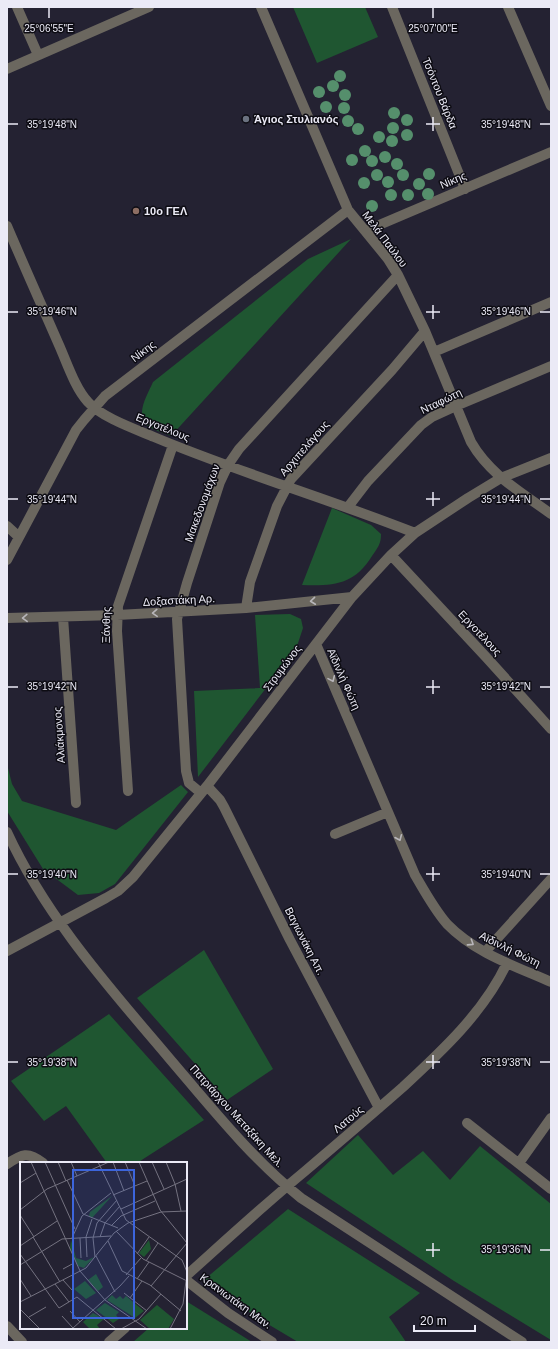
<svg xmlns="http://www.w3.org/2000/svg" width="558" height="1349" viewBox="0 0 558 1349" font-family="Arial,sans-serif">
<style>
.green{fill:#1f5631}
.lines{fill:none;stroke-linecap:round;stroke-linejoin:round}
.minor{stroke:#6b675f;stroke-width:10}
.tree{fill:#558f6c}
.oneway{stroke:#b8b6ba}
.ticks{fill:none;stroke:#ebeaf6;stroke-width:1.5}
.worship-dot{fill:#6b7280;stroke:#0d0c13;stroke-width:1.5}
.education-dot{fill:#8d6e63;stroke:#0d0c13;stroke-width:1.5}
.labels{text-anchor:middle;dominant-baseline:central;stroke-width:3;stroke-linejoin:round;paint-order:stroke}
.street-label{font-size:11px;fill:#ebeaf6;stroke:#0d0c13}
.poi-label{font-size:11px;font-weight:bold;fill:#ebeaf6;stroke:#0d0c13;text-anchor:start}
.inset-road{fill:none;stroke:#747280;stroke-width:1}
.view{fill:#3c65dc;fill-opacity:0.15;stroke:#3c65dc;stroke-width:2}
.inset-edge{fill:none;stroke:#ebeaf6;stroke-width:2}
.ticks-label{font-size:10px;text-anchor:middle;fill:#ebeaf6;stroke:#0d0c13;stroke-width:3;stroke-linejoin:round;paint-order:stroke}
</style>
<rect width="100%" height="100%" fill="#242232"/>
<path class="green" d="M293 7H365L378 37 317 63Z
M351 239 171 436C164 433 154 430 148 426 134 415 148 394 153 382L308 259Z
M332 508 371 525 381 534C381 544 378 547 372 556 354 585 334 586 302 585Z
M290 614 301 619 303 628 296 649 198 777 194 691 260 688 255 615Z
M7 764 12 784 22 801 116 830 181 785 188 792 115 884 99 893 78 895 43 869 7 811Z
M204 950 273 1069 227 1100 137 998Z
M109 1014 204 1120 137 1163H107L66 1106 44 1121 11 1081Z
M358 1135 393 1175 423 1151 450 1180 480 1146 551 1204V1340L454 1281 306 1183Z
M288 1209 420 1293 389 1317 406 1342H298L256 1317 205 1279Z
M186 1301 252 1342H133L149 1328H186Z"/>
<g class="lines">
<path class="minor" d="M17 7 38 55
M261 7 348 210 388 259 398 275 425 331 471 442C490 475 521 492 551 514
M392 7 465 189
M508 7 551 106
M7 69 149 7
M7 226C24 266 42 306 59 345 67 363 75 388 88 402 101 417 135 429 154 437 240 473 329 499 415 533
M365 231 551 152
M434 352 551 302
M348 507 368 481 421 425 432 417 456 406 551 366
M7 526 19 537
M391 555 486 657 551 729
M7 560 76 430 84 420 105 396 348 210
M246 608 250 582 277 506 291 479 392 370 425 331
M63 617 76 803
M7 618 117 615 246 608 352 597
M316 644 415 875C425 892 434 909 447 924 475 953 515 966 551 982
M207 786 220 800 224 807 290 940 379 1108
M128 791 117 631 118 606 173 445
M201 793 189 783 186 771 177 619 187 583 220 482 228 465 239 449 398 275
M7 832C46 917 109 987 169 1058 210 1106 251 1158 301 1198L522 1342
M335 834 388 812
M7 951 106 898 118 891 133 877 207 786 352 597 391 555 415 533 468 498 501 478 551 458
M485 952 551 879
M467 1123 551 1189
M519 1163 551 1118
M7 1164C22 1154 28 1151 43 1163
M186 1276C225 1241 264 1205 304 1172 337 1144 370 1116 403 1087 442 1051 484 1012 507 963
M186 1280 228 1313 272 1342
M7 1326 22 1342
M109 1342 125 1328"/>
</g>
<g class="tree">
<circle cx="340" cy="76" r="6"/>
<circle cx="333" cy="86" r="6"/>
<circle cx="319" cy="92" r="6"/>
<circle cx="345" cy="95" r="6"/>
<circle cx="326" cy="107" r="6"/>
<circle cx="344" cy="108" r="6"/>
<circle cx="394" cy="113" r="6"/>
<circle cx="407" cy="120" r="6"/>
<circle cx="348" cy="121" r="6"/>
<circle cx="393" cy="128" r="6"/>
<circle cx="358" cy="129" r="6"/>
<circle cx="407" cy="135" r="6"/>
<circle cx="379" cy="137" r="6"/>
<circle cx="392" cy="141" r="6"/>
<circle cx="365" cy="151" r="6"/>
<circle cx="385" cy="157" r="6"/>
<circle cx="352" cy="160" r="6"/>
<circle cx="372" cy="161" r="6"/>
<circle cx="397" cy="164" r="6"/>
<circle cx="429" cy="174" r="6"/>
<circle cx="377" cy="175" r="6"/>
<circle cx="403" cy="175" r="6"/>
<circle cx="388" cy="182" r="6"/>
<circle cx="364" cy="183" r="6"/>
<circle cx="419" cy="184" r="6"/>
<circle cx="428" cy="194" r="6"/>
<circle cx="391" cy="195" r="6"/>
<circle cx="408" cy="195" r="6"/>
<circle cx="372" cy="206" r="6"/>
</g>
<defs><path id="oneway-chevron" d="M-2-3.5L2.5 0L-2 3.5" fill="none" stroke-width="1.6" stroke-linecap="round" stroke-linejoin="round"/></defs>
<g class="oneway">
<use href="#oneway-chevron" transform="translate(313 601) rotate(174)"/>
<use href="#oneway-chevron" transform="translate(155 613) rotate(177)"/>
<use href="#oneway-chevron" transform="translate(25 618) rotate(178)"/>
<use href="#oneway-chevron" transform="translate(332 679) rotate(66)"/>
<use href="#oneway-chevron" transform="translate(399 838) rotate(67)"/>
<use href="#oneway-chevron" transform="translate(471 943) rotate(33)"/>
</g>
<path class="ticks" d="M49 8V18M433 8V18M433 117V131M8 124H18M426 124H440M540 124H550M433 305V319M8 312H18M426 312H440M540 312H550M433 492V506M8 499H18M426 499H440M540 499H550M433 680V694M8 687H18M426 687H440M540 687H550M433 867V881M8 874H18M426 874H440M540 874H550M433 1055V1069M8 1062H18M426 1062H440M540 1062H550M433 1243V1257M426 1250H440M540 1250H550"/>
<circle class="worship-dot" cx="246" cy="119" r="4"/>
<circle class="education-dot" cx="136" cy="211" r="4"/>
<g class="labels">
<g class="street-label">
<text transform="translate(440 93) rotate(68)">Τσόντου Βάρδα</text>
<text transform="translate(453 180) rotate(-23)">Νίκης</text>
<text transform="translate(385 239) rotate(53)">Μελά Παύλου</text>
<text transform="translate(143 351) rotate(-37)">Νίκης</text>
<text transform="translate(441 401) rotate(-26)">Νταφώτη</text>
<text transform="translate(163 427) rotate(22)">Εργοτέλους</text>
<text transform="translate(304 448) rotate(-49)">Αρχιπελάγους</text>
<text transform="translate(202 503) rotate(-70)">Μακεδονομάχων</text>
<text transform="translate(179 600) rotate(-3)">Δοξαστάκη Αρ.</text>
<text transform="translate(106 625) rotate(-89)">Ξάνθης</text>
<text transform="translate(480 633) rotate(47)">Εργοτέλους</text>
<text transform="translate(282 668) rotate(-53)">Στρυμώνος</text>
<text transform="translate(344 679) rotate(66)">Αϊδινλή Φώτη</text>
<text transform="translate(59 735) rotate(-94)">Αλιάκμονος</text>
<text transform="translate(305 941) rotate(63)">Βαγιωνάκη Απ.</text>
<text transform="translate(510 949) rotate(26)">Αϊδινλή Φώτη</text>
<text transform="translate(237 1116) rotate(48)">Πατριάρχου Μεταξάκη Μελ.</text>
<text transform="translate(348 1119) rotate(-40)">Λατούς</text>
<text transform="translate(236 1301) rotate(36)">Κρανιωτάκη Μαν.</text>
</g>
<g class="poi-label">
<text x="254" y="119">Άγιος Στυλιανός</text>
<text x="144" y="211">10ο ΓΕΛ</text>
</g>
</g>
<g transform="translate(20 1162)">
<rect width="167" height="167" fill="#242232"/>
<path d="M92 34 72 56 69 54 70 50ZM51 78 56 96 66 99 74 95 64 106 58 104 50 87ZM129 78 131 87 124 95 119 91ZM76 112 83 125 78 129 68 118ZM65 119 76 131 66 137 54 127ZM92 133 96 137 100 134 103 137 106 134 124 149 115 156 87 138ZM85 141 99 150 96 153 99 157 93 161 76 148ZM137 143 154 157 148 167H130L120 158ZM73 151 84 157 77 163 80 167 69 166 63 160Z" fill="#1f5631"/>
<path class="inset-road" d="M11 0 60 109 85 138 127 167M25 0 55 67M38 0 46 19M51 0 57 14M78 0 106 58 162 98 167 110M93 0 104 29M105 0 115 24M119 0 140 48 167 81M132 0 144 27M146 0 155 22 161 49M47 18 63 52 98 66M0 21 16 11M93 33 127 19M101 47 167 17M0 48 27 27 89 0M0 53 14 75M91 64 101 54 135 39M96 69 123 97 167 119M13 75 40 120M80 75 85 61 100 44M52 76 62 54 91 31M60 76 61 96M88 79 102 109 130 123 161 149M0 84 37 59M0 92 39 146 57 135 96 167M117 92 129 75M76 94 95 130M67 95 66 75 72 57M75 95 73 76 77 61 97 38M126 99 138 81M0 103 42 77 91 74M43 107 54 101M106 113 121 96M0 117 11 134M117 117 129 100M43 118 52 128M35 122 49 140M131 124 167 81M104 131 127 149M110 136 122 119M0 140 66 106 94 71 108 61 141 50 167 49M0 147 20 167M50 149 60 160M42 154 53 166M9 155 26 145M53 166 100 124 109 114M101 167 119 157 141 132M150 167 163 142 166 119"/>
<path class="view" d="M53 8H114V156H53Z"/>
<rect width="167" height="167" class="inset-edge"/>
</g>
<g class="ticks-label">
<text x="49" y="32">25°06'55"E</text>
<text x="433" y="32">25°07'00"E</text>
<text x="52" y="128">35°19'48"N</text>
<text x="506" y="128">35°19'48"N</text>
<text x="52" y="315">35°19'46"N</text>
<text x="506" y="315">35°19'46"N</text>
<text x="52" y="503">35°19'44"N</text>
<text x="506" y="503">35°19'44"N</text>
<text x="52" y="690">35°19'42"N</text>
<text x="506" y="690">35°19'42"N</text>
<text x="52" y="878">35°19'40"N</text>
<text x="506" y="878">35°19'40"N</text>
<text x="52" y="1066">35°19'38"N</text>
<text x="506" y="1066">35°19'38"N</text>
<text x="506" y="1253">35°19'36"N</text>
</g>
<rect width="558" height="1349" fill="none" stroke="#ebeaf6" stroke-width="16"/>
<path d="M414 1325v6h61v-6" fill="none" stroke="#ebeaf6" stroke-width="2"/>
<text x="420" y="1325" font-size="12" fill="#ebeaf6" stroke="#0d0c13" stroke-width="3" paint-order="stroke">20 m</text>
</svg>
